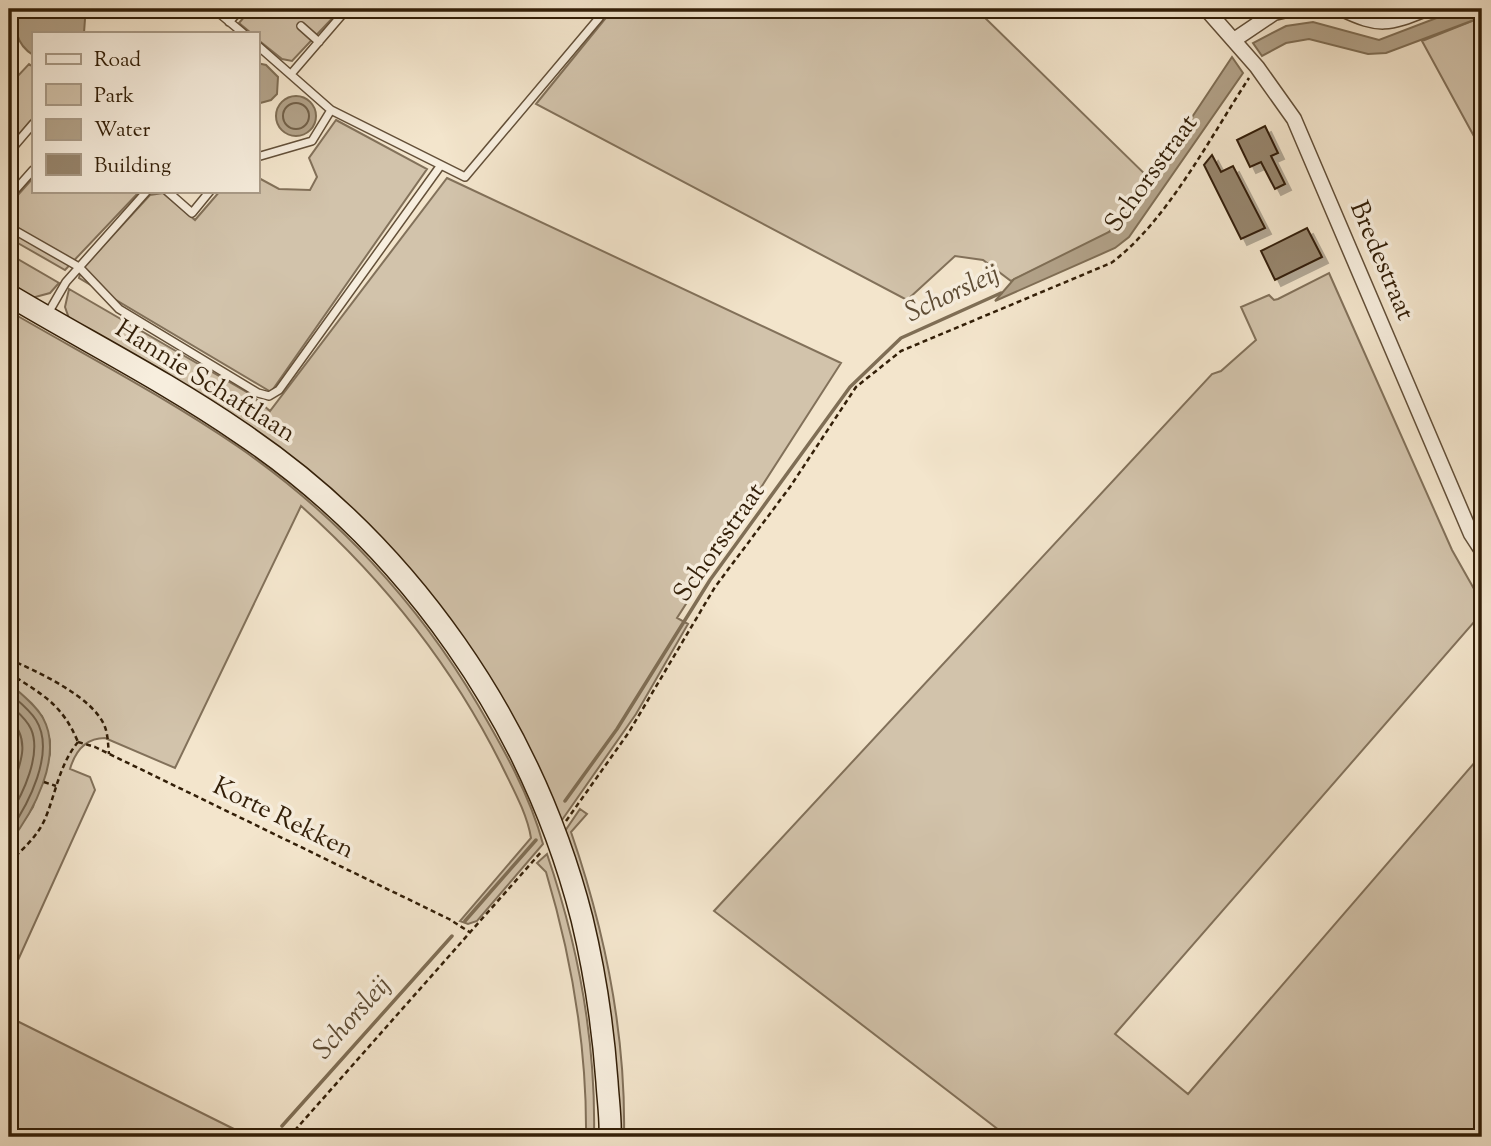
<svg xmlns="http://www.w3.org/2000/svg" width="1491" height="1146" viewBox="0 0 1491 1146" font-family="'Sorts Mill Goudy',serif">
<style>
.green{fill:#d2c3ab;stroke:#82715a;stroke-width:2}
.water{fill:#b2a289;stroke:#7f6e55;stroke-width:2}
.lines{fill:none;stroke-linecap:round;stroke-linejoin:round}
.shore{stroke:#726048;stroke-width:2}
.stream{stroke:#7f6e55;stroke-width:3.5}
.building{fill:#97866e;stroke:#331f08;stroke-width:2;filter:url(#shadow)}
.service-casing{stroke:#635039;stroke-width:10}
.minor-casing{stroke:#635039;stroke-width:17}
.secondary-casing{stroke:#331f08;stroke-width:24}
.path{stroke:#331f08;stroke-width:2.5;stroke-dasharray:5 3.5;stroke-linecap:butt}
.service{stroke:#f7eede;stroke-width:7}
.minor{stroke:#f7eede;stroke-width:14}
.secondary{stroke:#f7eede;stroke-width:21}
.labels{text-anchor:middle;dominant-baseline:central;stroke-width:7;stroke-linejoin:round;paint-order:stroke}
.street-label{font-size:26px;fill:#331f08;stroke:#f7eede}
.water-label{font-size:28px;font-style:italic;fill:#5f4d35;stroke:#f7eede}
</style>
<defs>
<filter id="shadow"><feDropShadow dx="6" dy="6" stdDeviation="0" flood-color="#0004"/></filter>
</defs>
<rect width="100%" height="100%" fill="#f3e5cc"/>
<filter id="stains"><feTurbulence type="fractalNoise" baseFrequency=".00286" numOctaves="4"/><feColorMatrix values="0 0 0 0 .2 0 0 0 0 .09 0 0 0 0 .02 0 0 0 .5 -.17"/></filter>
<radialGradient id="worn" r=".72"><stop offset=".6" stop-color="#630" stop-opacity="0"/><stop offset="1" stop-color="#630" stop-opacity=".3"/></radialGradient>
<path class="green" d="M251 9H341L292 61 282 59 257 39V33H251L239 23Z
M613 9H976L1151 180 1127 214 1107 234 1011 281 983 260 955 256 907 300 536 104Z
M1482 17V151L1422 41Z
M29 64 33 67V118L9 146V71L17 77Z
M336 120 427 169 271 392 79 278 81 270 150 195 163 193 195 220 220 191H257V177L279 189 310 190 317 177 309 158Z
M33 178V191H140L65 270 9 238V205Z
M447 178 841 363 677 618 688 624 636 714 562 820 559 821 535 769 354 516 71 324 65 307 69 289 250 394 270 411Z
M9 254 59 283 50 293 28 299 9 288Z
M1329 273 1452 550 1482 603V613L1115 1034 1188 1094 1482 754V1137H1008L714 911 1212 374 1221 371 1256 340 1241 307 1269 295 1274 300 1278 299Z
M9 311C85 355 165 397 237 446 335 513 418 603 478 705 503 748 530 795 543 844L477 921 468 924 460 921 531 838C527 813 512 787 501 764 451 664 384 580 301 506L175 768 105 738C85 738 75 752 70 769L90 777 95 790 9 980V843L33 807 50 754V741L42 716 9 683Z
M580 809 587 814 571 832C605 931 626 1033 624 1137H615L563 834Z
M547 854C578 945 596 1041 594 1137H586C587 1047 572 959 546 872L537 863Z
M9 1017 250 1137H9Z"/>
<path class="water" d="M20 9H81L85 19 84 33H33V55C17 45 11 26 20 9Z
M1460 9H1482V17L1386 53 1368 54 1309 39 1286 43 1262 56 1253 43 1286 26 1313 22 1379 40Z
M1232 57 1243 73 1129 237 1115 248 995 301 1014 279 1113 230 1135 203Z
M257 63 266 65 278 77 277 94 271 100 257 104Z
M276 116a20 20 0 1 1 40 0a20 20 0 1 1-40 0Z
M9 683C21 694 35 704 43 718 64 756 33 813 9 843Z"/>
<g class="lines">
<path class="shore" d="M283 116a13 13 0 1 1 26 0a13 13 0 1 1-26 0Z
M9 693C18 701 29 709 36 720 56 752 28 805 9 832
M9 704C17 712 26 718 31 729 42 754 23 794 9 816
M9 718C34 741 18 769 9 796"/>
<path class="stream" d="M565 801 617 729 710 580 850 387 901 338 1001 293
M465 921 536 840
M282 1126 452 936"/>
</g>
<path class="building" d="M1265 126 1278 153 1271 156 1285 184 1275 189 1261 162 1250 167 1237 140Z
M1212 155 1221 172 1233 166 1265 228 1241 239 1204 165Z
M1307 228 1322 257 1275 280 1261 251Z"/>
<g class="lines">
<g class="service-casing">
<path id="service" d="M214 9 243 33
M229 22 241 9
M301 26 319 42
M257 45 331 110 465 177 599 18 604 9
M291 74 347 9
M9 152 33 124
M257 157 312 141 331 110
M167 191 192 213 210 191
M9 197 33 170
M9 227 79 267 119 309 258 393 269 396 279 390 441 165
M47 315 66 282 147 191"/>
</g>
<g class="minor-casing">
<path id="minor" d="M1206 9 1257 67 1294 119 1471 534 1482 551
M1342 9C1380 27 1388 24 1426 9
M1234 40 1274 13 1291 9"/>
</g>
<g class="secondary-casing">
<path id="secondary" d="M9 295C86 341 167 382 241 433 409 546 532 723 582 919 595 973 603 1027 607 1082 608 1100 611 1119 610 1137"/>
</g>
<path class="path" d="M9 659C36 671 94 697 105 727 108 735 108 745 109 754
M9 673C43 695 62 704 78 742
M78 742 95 747 449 919 471 933
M44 782 56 786
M566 821 629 732 715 587 790 487 856 387 901 351 1111 263C1166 223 1211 136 1249 78
M9 862C23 849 37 837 45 819 56 793 59 765 78 742
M9 1137H10
M289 1137 542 851"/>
<use href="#service" class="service"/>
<use href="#minor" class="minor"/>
<use href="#secondary" class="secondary"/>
</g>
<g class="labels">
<g class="street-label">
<text transform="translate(1152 174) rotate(-54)">Schorsstraat</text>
<text transform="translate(1381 261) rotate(67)">Bredestraat</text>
<text transform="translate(205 382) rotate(32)">Hannie Schaftlaan</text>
<text transform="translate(720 543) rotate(-55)">Schorsstraat</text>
<text transform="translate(283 819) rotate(26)">Korte Rekken</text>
</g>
<g class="water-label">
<text transform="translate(953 294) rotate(-25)">Schorsleij</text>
<text transform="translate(353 1018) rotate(-48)">Schorsleij</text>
</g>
</g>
<rect width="1491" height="1146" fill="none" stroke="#f3e5cc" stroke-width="35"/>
<rect x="10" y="10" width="1470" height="1125" fill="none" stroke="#331f08" stroke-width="3.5"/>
<rect x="18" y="18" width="1456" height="1111" fill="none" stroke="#331f08" stroke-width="2"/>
<rect x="32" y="32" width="228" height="161" fill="#f7eede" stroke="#a99b88" stroke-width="2"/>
<rect x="46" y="54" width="35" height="10" fill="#f7eede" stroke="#a99b88" stroke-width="2"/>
<text x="94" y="66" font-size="21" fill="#331f08">Road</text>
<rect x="46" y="84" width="35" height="21" fill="#d2c3ab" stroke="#a99b88" stroke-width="2"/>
<text x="94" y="102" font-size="21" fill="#331f08">Park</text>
<rect x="46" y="119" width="35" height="21" fill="#b2a289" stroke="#a99b88" stroke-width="2"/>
<text x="94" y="136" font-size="21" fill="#331f08">Water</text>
<rect x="46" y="154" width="35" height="21" fill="#97866e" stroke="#a99b88" stroke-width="2"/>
<text x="94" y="172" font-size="21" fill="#331f08">Building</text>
<rect width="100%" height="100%" filter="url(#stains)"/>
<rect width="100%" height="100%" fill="url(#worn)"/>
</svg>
